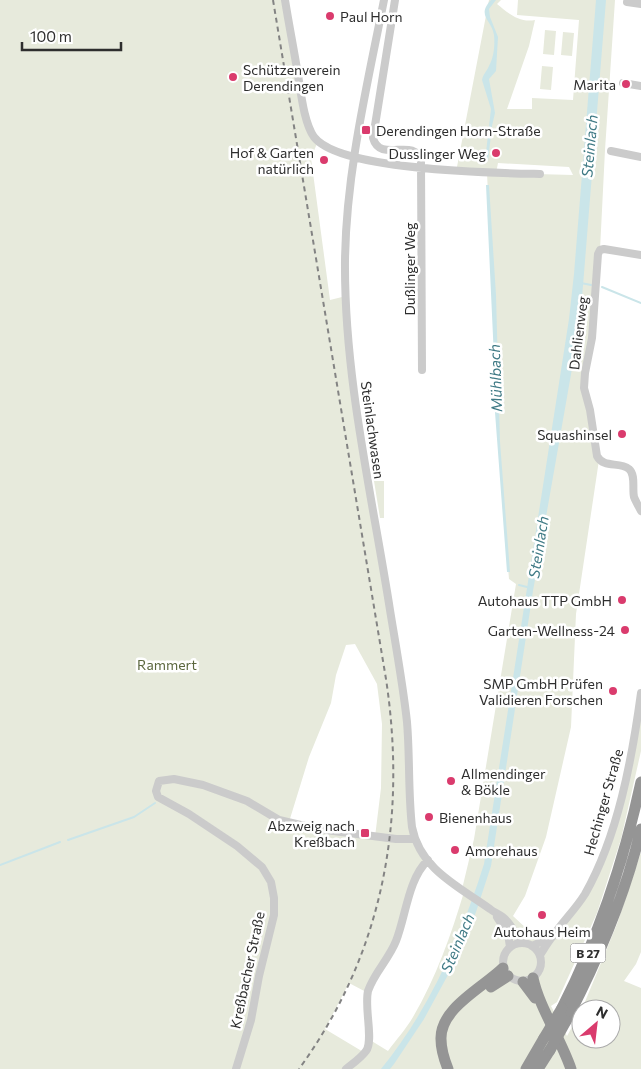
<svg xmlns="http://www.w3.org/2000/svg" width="641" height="1069" font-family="Commissioner,sans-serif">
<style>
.green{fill:#e7eadc;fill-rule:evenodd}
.water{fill:#cae5e9}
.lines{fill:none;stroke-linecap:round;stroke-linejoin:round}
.stream{stroke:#cae5e9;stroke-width:2}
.minor{stroke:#cbcbcb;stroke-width:8}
.highway{stroke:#959595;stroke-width:11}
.rail{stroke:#838383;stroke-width:2;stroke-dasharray:5 4;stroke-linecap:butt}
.highway-bridge{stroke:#959595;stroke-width:11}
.poi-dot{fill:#da3b6d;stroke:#fff;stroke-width:2}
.labels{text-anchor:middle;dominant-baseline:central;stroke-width:5;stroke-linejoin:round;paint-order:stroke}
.shield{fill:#fff;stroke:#6d6d6d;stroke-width:1}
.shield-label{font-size:12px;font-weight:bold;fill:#2e2e2e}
.poi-label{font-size:14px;fill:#2e2e2e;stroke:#fff;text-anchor:end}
.street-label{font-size:14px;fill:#2e2e2e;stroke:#fff}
.park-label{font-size:14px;fill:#5b673e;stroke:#fff}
.water-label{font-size:15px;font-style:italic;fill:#3f7a85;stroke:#fff}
</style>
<rect width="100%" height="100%" fill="#fff"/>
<!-- green -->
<path class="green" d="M0,0H285L304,112L318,141L311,158L330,300L346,296L351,364L407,723L412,827L428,860L423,865L396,943L368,993L349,983L325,1029L365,1053L370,1040L388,1051C396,1040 406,1029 413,1017C436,978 451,935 464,892L463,885L474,839L516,584L509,579L502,498L487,173L456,172L489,0H501L497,4C508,13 519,23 535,20L529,46L507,109H532V98L573,100L579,20L517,15L518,0H615L605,150L600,250L585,373L599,460L576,614L571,727L546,837L525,896L513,916L541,942L553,935L592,880L619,801L641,693V751L621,839L597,913L557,1002L551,1006L567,1036L581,1011V1039H611V1009H582L617,924L641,852V952L636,964L624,981L641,988V1069H0ZM498,163L569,167L573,175L496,173ZM355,644L377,684L382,724L381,788L375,837L289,822L309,757L331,703L336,675L346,645Z
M545,30L556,31L554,55L543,54Z
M563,32L574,33L572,56L561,55Z
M542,66L553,67L551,90L540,89Z
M374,481H384V518H380Z"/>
<!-- water -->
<path class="water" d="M491,0H496L489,9L490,17L498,37L496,71L489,79L495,113L492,126L488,161H485L491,109L482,80C483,74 487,71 489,66C494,57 495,45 494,35C492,20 476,16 491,0Z
M596,0H606L580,323L533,591L491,866L476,912L461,951L424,1019L394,1064L390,1069H381C430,1009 461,937 484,864L569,319L574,274Z
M486,185H489L496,295L500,442L510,572H507L494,399V358Z"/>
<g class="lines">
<!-- stream -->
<path class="stream" d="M581,283L591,285
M602,287L641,303
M519,585L527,587
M68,840L134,817L155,803
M0,865L60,842"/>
<!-- minor -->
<path class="minor" d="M285,0C289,25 294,50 298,75C301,93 304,123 314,137C340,171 497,173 540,174
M384,0C367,86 346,173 345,261C344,378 372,495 390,610C396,647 403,685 407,722C410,757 408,792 412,827C420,869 458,886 490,909C495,913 502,915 506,920C513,927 516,935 521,943
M395,0L373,138C380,164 415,136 421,161L422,370
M627,2L641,4
M623,83L641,86
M611,151L641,157
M641,255L604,249L600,250L598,254L592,338L585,373L584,388L590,410L597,456C604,469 619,461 629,469C636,475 632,489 634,497C636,502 639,507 641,511
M497,917L508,934L510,947
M503 962a19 19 0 1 1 38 0a19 19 0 1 1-38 0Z
M532,946L553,936
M540,955C544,949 548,942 553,936C563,921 575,910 585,894C618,836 632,759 641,693
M236,1069L251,1020L259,976L274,915V898L271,882L262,867L237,846L189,814L158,797L156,791L159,781L174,779L203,785L247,801L279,820L318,829L396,839H414
M346,1069C352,1064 361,1058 366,1051C374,1041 364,1008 368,991C374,973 389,959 396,941C406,916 408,879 428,860"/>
<!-- highway -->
<path class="highway" d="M533,978C539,1007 561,1039 571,1069
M523,982L535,998
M491,987L508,976
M562,1008C599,936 624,861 641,782
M566,1021C598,960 625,896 641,829
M448,1069C444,1059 441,1049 441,1039C440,1008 484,987 503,968
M526,1069L544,1038
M538,1069L550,1050"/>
<!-- rail -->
<path class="rail" d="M273,0L386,679C407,819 384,952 299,1069"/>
<!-- highway-bridge -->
<path class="highway-bridge" d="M544,1038L562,1008
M550,1050L566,1021"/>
</g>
<!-- markers -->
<g class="poi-dot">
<circle cx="330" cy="16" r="5"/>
<circle cx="233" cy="77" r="5"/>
<circle cx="626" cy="84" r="5"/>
<rect x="361" y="125" width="10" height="10" rx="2.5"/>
<circle cx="496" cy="153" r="5"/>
<circle cx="324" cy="160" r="5"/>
<circle cx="622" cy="434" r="5"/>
<circle cx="622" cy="600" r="5"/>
<circle cx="625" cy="630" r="5"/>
<circle cx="613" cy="691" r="5"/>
<circle cx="451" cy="781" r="5"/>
<circle cx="429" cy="817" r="5"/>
<rect x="360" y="828" width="10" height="10" rx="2.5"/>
<circle cx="455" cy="850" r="5"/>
<circle cx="542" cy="915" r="5"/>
</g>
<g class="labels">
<!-- shield labels -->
<rect class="shield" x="570.5" y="943.5" width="35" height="19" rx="4"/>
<g class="shield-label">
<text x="588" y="953">B 27</text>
</g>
<!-- poi labels -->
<g class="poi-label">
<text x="340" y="16" text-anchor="start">Paul Horn</text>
<text x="243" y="69" text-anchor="start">Schützenverein<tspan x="243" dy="16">Derendingen</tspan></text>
<text x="616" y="84">Marita</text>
<text x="376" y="130" text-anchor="start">Derendingen Horn-Straße</text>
<text x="314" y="152">Hof &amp; Garten<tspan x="314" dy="16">natürlich</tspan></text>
<text x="486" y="153">Dusslinger Weg</text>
<text x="612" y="434">Squashinsel</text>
<text x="612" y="600">Autohaus TTP GmbH</text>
<text x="615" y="630">Garten-Wellness-24</text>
<text x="603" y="683">SMP GmbH Prüfen<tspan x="603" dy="16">Validieren Forschen</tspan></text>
<text x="461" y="773" text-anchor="start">Allmendinger<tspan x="461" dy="16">&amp; Bökle</tspan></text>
<text x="439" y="817" text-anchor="start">Bienenhaus</text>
<text x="355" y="825">Abzweig nach<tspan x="355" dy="16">Kreßbach</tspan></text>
<text x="465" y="850" text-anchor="start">Amorehaus</text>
<text x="542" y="931" text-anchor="middle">Autohaus Heim</text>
</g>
<!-- street labels -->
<g class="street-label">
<text transform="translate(409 269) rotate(-90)">Dußlinger Weg</text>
<text transform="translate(578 333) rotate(-83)">Dahlienweg</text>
<text transform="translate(373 430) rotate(82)">Steinlachwasen</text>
<text transform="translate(603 802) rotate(-74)">Hechinger Straße</text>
<text transform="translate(247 970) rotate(-78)">Kreßbacher Straße</text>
</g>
<!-- park labels -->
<g class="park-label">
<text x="167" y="664">Rammert</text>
</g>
<!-- water labels -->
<g class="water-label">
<text transform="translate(589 146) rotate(-85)">Steinlach</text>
<text transform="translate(495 378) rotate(-92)">Mühlbach</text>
<text transform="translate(538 547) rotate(-81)">Steinlach</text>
<text transform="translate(457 943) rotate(-67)">Steinlach</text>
</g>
</g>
<!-- north arrow -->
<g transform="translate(596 1024) rotate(28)"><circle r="24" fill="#ffffff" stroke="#ababab"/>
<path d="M0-4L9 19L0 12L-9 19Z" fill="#da3b6d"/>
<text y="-8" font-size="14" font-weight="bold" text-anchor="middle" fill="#2e2e2e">N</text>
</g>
<!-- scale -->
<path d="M22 42v8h99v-8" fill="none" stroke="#2e2e2e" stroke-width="2.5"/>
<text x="30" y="42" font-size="15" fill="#2e2e2e" stroke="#ffffff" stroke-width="4" paint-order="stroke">100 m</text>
</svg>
